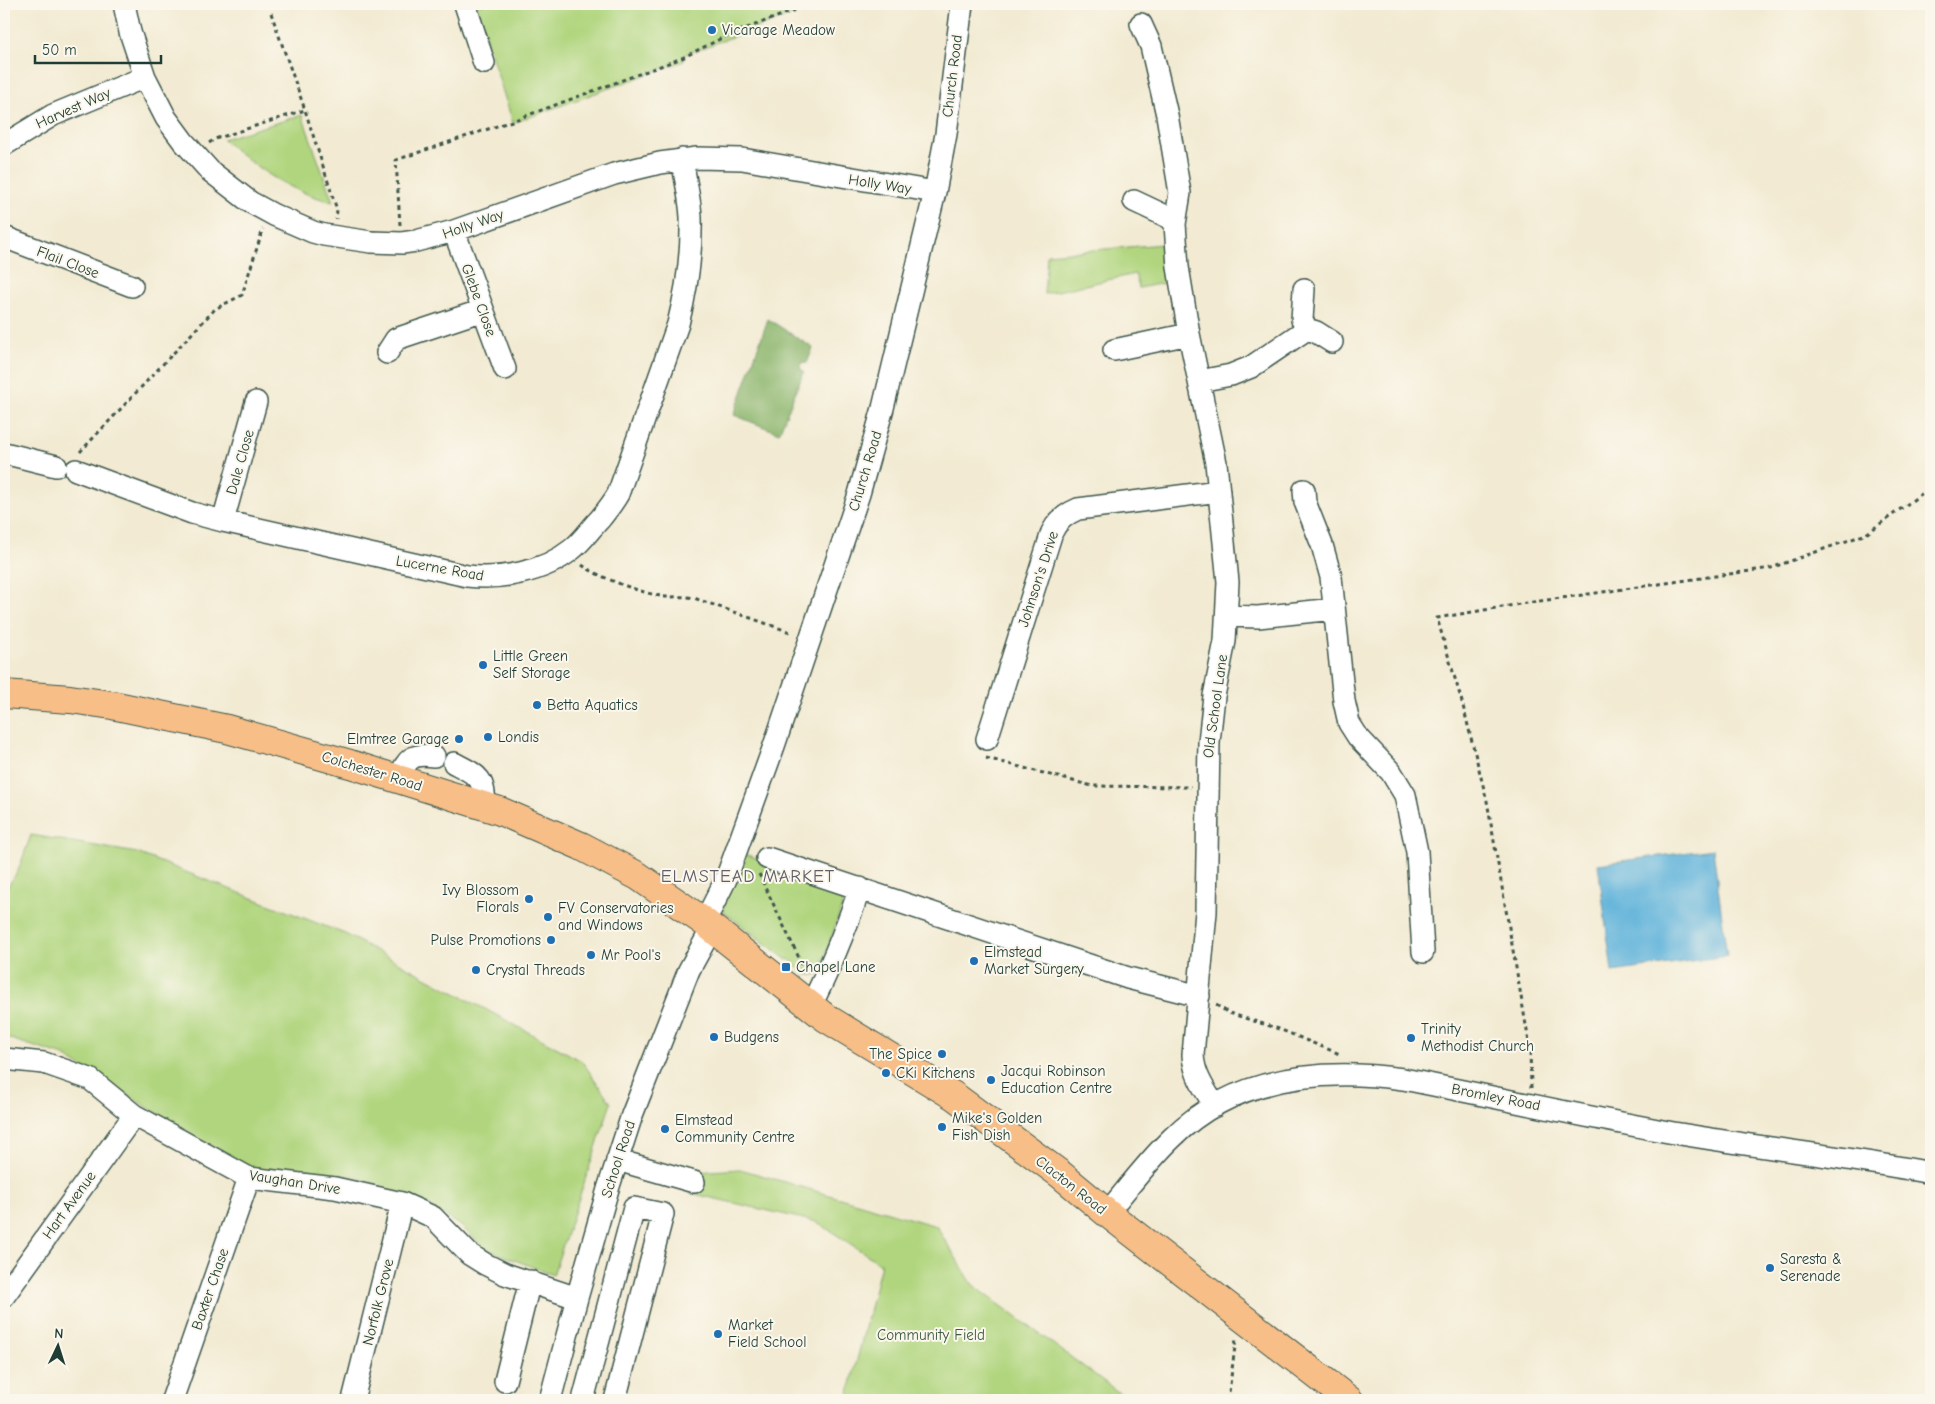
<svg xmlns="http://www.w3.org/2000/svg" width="1935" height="1404" font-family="'Comic Neue',sans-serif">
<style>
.green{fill:#b0d57e;stroke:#688959}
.forest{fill:#8cb66d;stroke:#567a50}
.water{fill:#5eb2da;stroke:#3e7887}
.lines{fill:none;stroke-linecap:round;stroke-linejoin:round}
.minor-casing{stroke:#3f574c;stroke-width:24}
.major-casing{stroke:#3f574c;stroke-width:30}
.path{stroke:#3f574c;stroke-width:3;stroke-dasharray:4 4;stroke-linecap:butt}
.minor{stroke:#fff;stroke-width:21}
.major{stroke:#f7be87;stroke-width:28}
.poi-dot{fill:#1f6fb2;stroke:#fbf7ec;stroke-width:2}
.labels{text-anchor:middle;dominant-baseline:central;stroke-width:4;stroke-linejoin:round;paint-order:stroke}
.poi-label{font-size:15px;fill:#1f3d34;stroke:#fbf7ec;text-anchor:start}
.street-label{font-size:15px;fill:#1f3d34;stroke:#fbf7ec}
.park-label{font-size:15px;fill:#3c5b43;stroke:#fbf7ec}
.quarter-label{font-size:18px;letter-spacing:1px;fill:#615e6a;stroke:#fbf7ec}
</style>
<rect width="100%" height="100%" fill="#fbf7ec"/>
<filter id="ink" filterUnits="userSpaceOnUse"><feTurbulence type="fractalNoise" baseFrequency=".02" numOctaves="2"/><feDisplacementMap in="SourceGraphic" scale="10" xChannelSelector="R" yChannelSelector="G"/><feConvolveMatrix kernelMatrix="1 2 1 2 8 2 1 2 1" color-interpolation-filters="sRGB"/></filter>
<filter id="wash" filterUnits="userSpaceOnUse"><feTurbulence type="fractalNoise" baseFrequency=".0096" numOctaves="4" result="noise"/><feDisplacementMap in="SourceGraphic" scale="20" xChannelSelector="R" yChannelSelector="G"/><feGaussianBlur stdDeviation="1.12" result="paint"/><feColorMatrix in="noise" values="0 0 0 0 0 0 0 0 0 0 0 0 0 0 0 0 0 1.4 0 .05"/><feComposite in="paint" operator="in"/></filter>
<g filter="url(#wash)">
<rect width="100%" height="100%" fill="#f2ead2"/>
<!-- green -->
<path class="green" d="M475,4H820L684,55V61L513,123Z
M302,115L333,202C290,192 255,168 223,139Z
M1163,244L1164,283L1139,288L1135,274L1044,294L1047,254Z
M31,835L137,853L345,934L582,1061L611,1103L553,1275L484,1248L460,1225L424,1203L353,1176L250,1170L64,1056L4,1037V892L18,871Z
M747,855L843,888V903L819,974C802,979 799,967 789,959L787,960L725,913L723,908L743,856Z
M740,1169L936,1226L973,1285L1129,1400H847L881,1264L817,1222L690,1193L696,1172Z"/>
<!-- forest -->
<path class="forest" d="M768,319L813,348L807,363L803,362L800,369L804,371L779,433L734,415Z"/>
<!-- water -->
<path class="water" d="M1713,849L1727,956L1612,972L1598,864Z"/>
</g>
<g filter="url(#ink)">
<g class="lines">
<defs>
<path id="minor" d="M124,4L130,32L145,77L166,118L183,141L210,171L250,202L274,215L313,232L324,235L371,242L402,243L416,241L454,231L614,174L660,163L697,158L742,159L935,192
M465,4L484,63
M1141,24L1151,46L1167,115L1180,193L1175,224
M4,145L53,115L145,77
M1134,201L1170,218L1175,224L1178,267L1189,334L1216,463L1228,582L1225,641L1214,696L1209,742L1206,912L1193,1055C1194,1075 1205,1090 1215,1106
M454,231L505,369
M4,237L132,286
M1304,289L1302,320L1307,329
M1114,350L1189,334
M387,353L396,339L483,310
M1199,381L1231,375L1251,367L1307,329L1316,332L1332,342
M4,453L56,466
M76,470L192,513L223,521L467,576C500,580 544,572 571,550C583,541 590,529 600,519C607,510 613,503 618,494L678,324C687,289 692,253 691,217C690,198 685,178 682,159
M1304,490L1305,502L1322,545L1331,577L1344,701L1349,723L1358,737L1391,772L1405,795L1417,852L1423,952
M223,521L256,402
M1227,616L1258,617L1334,609
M987,739L1052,532C1058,520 1066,514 1078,509L1219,491
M454,763C479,776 484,777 485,806
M398,779C408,759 410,753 434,756
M767,858L1128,978L1199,996
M703,921L711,909L726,879L774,746L859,494L883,408L935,192L946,134L962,4
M811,1005C831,967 846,928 860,888
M4,1059L44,1063L90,1079L134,1115L249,1178L335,1188L402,1203L433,1217L469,1254L485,1264L505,1274L577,1298
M617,1160L694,1182
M1107,1213C1128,1188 1148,1161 1172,1138C1234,1076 1321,1068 1403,1079C1490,1096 1576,1115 1663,1131C1752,1147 1842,1156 1931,1173
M4,1296L134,1115
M505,1381L530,1281
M172,1400L249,1178
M353,1400L402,1203
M550,1400L577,1298L608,1189L632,1115L689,970L712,928
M583,1400L634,1208L663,1214L615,1400"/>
<path id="major" d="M4,694L70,699L112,705L227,729L350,764L500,811L581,846L638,876L703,921L826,1018L954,1096L1060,1174L1107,1213L1349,1400"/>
</defs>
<!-- minor casing -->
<use href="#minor" class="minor-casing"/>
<!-- major casing -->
<use href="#major" class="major-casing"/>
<!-- path -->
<path class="path" d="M271,13L305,110L337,210L336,219
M209,143L215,139L305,110
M400,225L396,160L512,121L682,58L726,36L811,4
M80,452L215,309L242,295L263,229
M582,565C600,578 644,594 666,597C676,597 684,596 694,598L793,633
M986,758L1092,786L1191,787
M759,874L800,960L802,971
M1216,1005L1229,1013L1279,1029L1342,1055
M1531,1088L1530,1048L1487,801L1462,702L1437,618L1526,603L1771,568L1866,534L1931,487
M1228,1400L1236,1339"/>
<!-- minor -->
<use href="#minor" class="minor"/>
<!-- major -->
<use href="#major" class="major"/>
</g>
</g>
<!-- markers -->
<g class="poi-dot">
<circle cx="712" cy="30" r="5"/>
<circle cx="483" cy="665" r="5"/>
<circle cx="537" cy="705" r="5"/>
<circle cx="488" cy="737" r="5"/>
<circle cx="459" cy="739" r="5"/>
<circle cx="529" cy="899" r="5"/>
<circle cx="548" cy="917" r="5"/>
<circle cx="551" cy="940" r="5"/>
<circle cx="591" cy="955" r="5"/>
<circle cx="974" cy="961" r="5"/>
<rect x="781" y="962" width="10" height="10" rx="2.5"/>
<circle cx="476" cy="970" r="5"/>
<circle cx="714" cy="1037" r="5"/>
<circle cx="1411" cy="1038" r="5"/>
<circle cx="942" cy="1054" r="5"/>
<circle cx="886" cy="1073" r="5"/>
<circle cx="991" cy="1080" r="5"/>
<circle cx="942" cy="1127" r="5"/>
<circle cx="665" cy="1129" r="5"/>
<circle cx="1770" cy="1268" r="5"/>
<circle cx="718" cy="1334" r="5"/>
</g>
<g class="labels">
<!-- poi labels -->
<g class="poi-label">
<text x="722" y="30">Vicarage Meadow</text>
<text x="493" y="656">Little Green<tspan x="493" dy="17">Self Storage</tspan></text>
<text x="547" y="705">Betta Aquatics</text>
<text x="498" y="737">Londis</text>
<text x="449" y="739" text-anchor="end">Elmtree Garage</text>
<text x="519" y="890" text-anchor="end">Ivy Blossom<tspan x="519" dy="17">Florals</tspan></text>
<text x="558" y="908">FV Conservatories<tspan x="558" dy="17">and Windows</tspan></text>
<text x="541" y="940" text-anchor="end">Pulse Promotions</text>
<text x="984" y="952">Elmstead<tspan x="984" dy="17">Market Surgery</tspan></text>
<text x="601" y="955">Mr Pool's</text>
<text x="796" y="967">Chapel Lane</text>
<text x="486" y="970">Crystal Threads</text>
<text x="1421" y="1029">Trinity<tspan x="1421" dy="17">Methodist Church</tspan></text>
<text x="724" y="1037">Budgens</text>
<text x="932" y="1054" text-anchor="end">The Spice</text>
<text x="1001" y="1071">Jacqui Robinson<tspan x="1001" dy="17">Education Centre</tspan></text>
<text x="896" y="1073">CKi Kitchens</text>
<text x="952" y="1118">Mike's Golden<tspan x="952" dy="17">Fish Dish</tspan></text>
<text x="675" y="1120">Elmstead<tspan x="675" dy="17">Community Centre</tspan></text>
<text x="1780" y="1259">Saresta &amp;<tspan x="1780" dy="17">Serenade</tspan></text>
<text x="728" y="1325">Market<tspan x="728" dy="17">Field School</tspan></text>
</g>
<!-- street labels -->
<g class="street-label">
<text transform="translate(952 76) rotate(-83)">Church Road</text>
<text transform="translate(73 108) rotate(-24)">Harvest Way</text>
<text transform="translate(880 184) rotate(9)">Holly Way</text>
<text transform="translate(473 224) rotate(-19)">Holly Way</text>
<text transform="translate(68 262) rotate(21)">Flail Close</text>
<text transform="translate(479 300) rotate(70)">Glebe Close</text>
<text transform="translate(240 462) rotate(-74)">Dale Close</text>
<text transform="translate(865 471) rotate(-73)">Church Road</text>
<text transform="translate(440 568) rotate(10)">Lucerne Road</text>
<text transform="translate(1038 579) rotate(-72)">Johnson's Drive</text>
<text transform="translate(1215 706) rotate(-82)">Old School Lane</text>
<text transform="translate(372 771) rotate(17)">Colchester Road</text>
<text transform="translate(1496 1097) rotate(11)">Bromley Road</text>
<text transform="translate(618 1159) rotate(-72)">School Road</text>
<text transform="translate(295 1182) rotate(9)">Vaughan Drive</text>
<text transform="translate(1071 1185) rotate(38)">Clacton Road</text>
<text transform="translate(69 1205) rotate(-54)">Hart Avenue</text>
<text transform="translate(210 1289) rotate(-71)">Baxter Chase</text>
<text transform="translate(378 1302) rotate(-76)">Norfolk Grove</text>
</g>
<!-- park labels -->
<g class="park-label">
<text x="931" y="1335">Community Field</text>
</g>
<!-- quarter labels -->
<g class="quarter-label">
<text x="748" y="876">ELMSTEAD MARKET</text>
</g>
</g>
<!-- margin -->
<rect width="1935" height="1404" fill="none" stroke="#fbf7ec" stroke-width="20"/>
<!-- north arrow -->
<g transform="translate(58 1346) rotate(4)" stroke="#fbf7ec" stroke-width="4" paint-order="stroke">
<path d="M0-4L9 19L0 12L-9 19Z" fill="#1f3d34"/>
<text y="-8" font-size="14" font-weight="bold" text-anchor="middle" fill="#1f3d34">N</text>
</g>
<!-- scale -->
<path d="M35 55v8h126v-8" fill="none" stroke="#1f3d34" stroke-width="2.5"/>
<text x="42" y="55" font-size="15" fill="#1f3d34" stroke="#fbf7ec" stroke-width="4" paint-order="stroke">50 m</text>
</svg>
